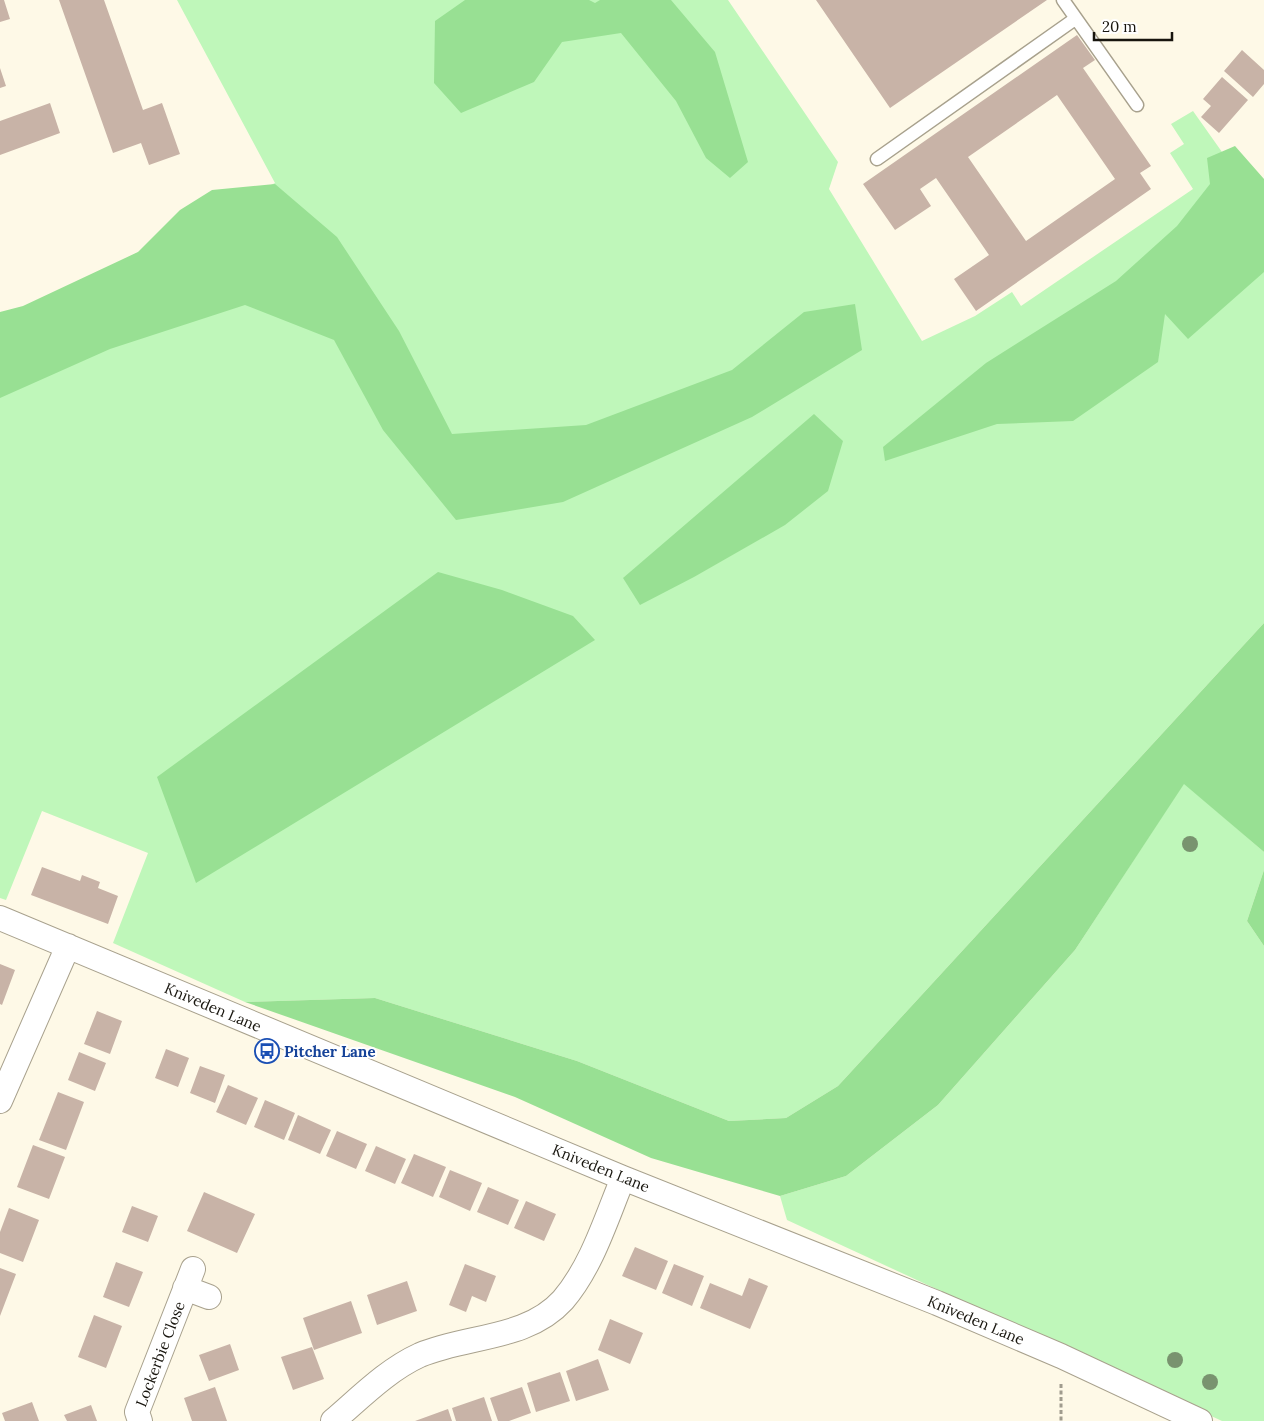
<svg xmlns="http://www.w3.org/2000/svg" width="1264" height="1421" font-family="Lora,serif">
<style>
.green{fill:#bff7ba}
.forest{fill:#98e093}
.building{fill:#c8b3a7;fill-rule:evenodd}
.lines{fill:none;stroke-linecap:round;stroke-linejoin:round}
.service-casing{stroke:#a8a18d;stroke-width:15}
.minor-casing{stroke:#a8a18d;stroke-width:26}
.path{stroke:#a09c8e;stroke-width:3;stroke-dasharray:4 2.5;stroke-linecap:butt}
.service{stroke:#fff;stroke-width:12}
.minor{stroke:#fff;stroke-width:24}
.tree{fill:#79936f}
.labels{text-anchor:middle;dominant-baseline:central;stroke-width:4;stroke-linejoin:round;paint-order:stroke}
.street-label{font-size:15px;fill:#18150e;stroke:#fff}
.transit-label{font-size:15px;font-weight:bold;fill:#164399;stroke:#fff;text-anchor:start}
</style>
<rect width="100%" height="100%" fill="#fef9e7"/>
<!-- green -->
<path class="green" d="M177,0H728L838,162L829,189L922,341L975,316L1012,292L1021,306L1193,189L1170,153L1184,144L1171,124L1193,111L1251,193L1264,203V623L838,1086L786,1118L729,1121L577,1061L375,998L245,1002L113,943L148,853L42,811L6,900L0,898V322L275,183Z
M1184,783L1264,852V870L1247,921L1264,946V1421H1222L787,1220L780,1196L846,1176L938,1105L1075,950Z"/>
<!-- forest -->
<path class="forest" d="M465,0H589L595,3L600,0H671L715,52L748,162L730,178L706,158L676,101L621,33L562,42L534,82L461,113L434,83L435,21Z
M1235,146L1264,179V272L1188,339L1165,314L1158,362L1073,421L997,424L885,461L883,447L986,363L1116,281L1177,226L1210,184L1207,158Z
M275,184L337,237L399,331L452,434L586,425L732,370L804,312L855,304L862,350L752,417L563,502L456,520L383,430L334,340L245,305L110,349L0,398V312L23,306L138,252L180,210L212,190Z
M814,414L843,441L828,491L785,525L694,577L640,605L623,578Z
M438,572L502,590L573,616L595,640L196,883L157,777Z
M1264,623V852L1184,784L1075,950L938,1105L846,1176L780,1196L651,1158L515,1097L245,1002L375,998L577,1061L729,1121L786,1118L838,1086Z
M1264,870V946L1247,921Z"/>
<!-- building -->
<path class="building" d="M0,0H4L10,19L0,22Z
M59,0H104L143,110L162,103L180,154L149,165L141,143L113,153Z
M816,0H1047L890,108Z
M1077,35L1095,60L1083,68L1151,166L1140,173L1151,189L976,311L954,279L989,255L936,178L920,189L931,206L895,230L863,184ZM1057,95L1115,179L1026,241L968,157Z
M1242,50L1264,70V84L1253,97L1224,71Z
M0,68L6,86L0,88Z
M1222,77L1248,100L1219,133L1201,117L1211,106L1203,99Z
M50,103L60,133L0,155V121Z
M42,867L80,881L82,875L100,882L98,888L118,896L108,924L31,895Z
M0,964L15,970L2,1005L0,1004Z
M97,1011L122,1021L110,1054L84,1044Z
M166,1049L189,1058L178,1087L155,1078Z
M79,1052L106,1063L95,1091L68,1080Z
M200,1066L225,1075L215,1103L190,1093Z
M228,1085L258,1098L246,1125L216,1112Z
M58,1092L84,1102L66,1150L39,1140Z
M265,1100L295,1113L284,1140L254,1127Z
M298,1115L331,1130L320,1154L288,1140Z
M337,1131L367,1144L356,1169L326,1156Z
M33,1145L65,1157L49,1199L17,1187Z
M376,1146L406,1159L395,1184L365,1171Z
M414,1154L446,1167L433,1197L401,1183Z
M450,1170L482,1183L470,1211L439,1197Z
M488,1187L519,1200L508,1225L477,1212Z
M204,1192L255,1214L237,1253L187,1231Z
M526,1201L556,1214L544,1241L514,1228Z
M132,1206L158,1216L148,1242L122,1232Z
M9,1208L39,1220L23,1262L0,1253V1232Z
M635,1247L668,1261L656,1290L622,1276Z
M116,1262L143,1272L129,1307L103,1297Z
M465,1264L496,1276L486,1302L472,1296L466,1312L449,1305Z
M674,1264L704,1276L692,1306L662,1293Z
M0,1268L16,1274L0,1316Z
M749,1278L768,1286L750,1329L700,1308L710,1283L742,1296Z
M407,1281L417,1311L377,1325L367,1295Z
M351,1301L362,1333L314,1350L303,1318Z
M94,1315L122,1326L106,1368L78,1357Z
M610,1319L643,1333L630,1364L598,1350Z
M230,1344L239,1370L209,1381L199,1355Z
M312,1347L324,1379L293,1390L281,1357Z
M598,1359L609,1390L576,1401L566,1371Z
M560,1372L570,1401L536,1412L527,1383Z
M215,1387L227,1421H192L184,1398Z
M522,1387L531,1413L509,1421H498L490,1398Z
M484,1397L492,1421H456L452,1408Z
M32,1402L39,1421H5L2,1413Z
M91,1405L97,1421H67L64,1415Z
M448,1409L452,1421H415Z"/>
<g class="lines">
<defs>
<path id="service" d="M1063,0L1137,105
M877,159L1075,19"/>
<path id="minor" d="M0,918L623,1178L937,1303L1061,1356L1200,1421
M0,1101L68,946
M185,1288L209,1297
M140,1421L137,1412L193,1269
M333,1421C360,1398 387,1370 420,1355C467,1335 527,1340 563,1300C592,1266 606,1219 623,1178"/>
</defs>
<!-- service casing -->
<use href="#service" class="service-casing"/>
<!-- minor casing -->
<use href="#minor" class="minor-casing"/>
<!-- path -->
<path class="path" d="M1061,1384V1421"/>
<!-- service -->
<use href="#service" class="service"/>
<!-- minor -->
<use href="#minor" class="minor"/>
</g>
<!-- trees -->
<g class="tree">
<circle cx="1190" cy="844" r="8"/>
<circle cx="1175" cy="1360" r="8"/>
<circle cx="1210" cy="1382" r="8"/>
</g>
<!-- icons -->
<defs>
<symbol id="bus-ring" viewBox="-11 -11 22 22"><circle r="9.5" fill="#fff" stroke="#1a4fb4" stroke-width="1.5"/><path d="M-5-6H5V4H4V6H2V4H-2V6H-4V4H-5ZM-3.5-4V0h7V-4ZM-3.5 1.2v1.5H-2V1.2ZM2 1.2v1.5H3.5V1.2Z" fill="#1a4fb4"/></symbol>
</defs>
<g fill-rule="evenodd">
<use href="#bus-ring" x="253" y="1037" width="28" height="28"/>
</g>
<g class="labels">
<!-- street labels -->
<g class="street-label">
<text transform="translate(213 1007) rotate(23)">Kniveden Lane</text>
<text transform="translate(601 1168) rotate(22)">Kniveden Lane</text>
<text transform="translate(976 1320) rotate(23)">Kniveden Lane</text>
<text transform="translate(160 1354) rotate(-69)">Lockerbie Close</text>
</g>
<!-- transit labels -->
<g class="transit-label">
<text x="284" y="1051">Pitcher Lane</text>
</g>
</g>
<!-- scale -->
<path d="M1094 32v8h78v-8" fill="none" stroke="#18150e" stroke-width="2.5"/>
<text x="1102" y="32" font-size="15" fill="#18150e" stroke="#ffffff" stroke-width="4" paint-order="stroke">20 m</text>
</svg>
